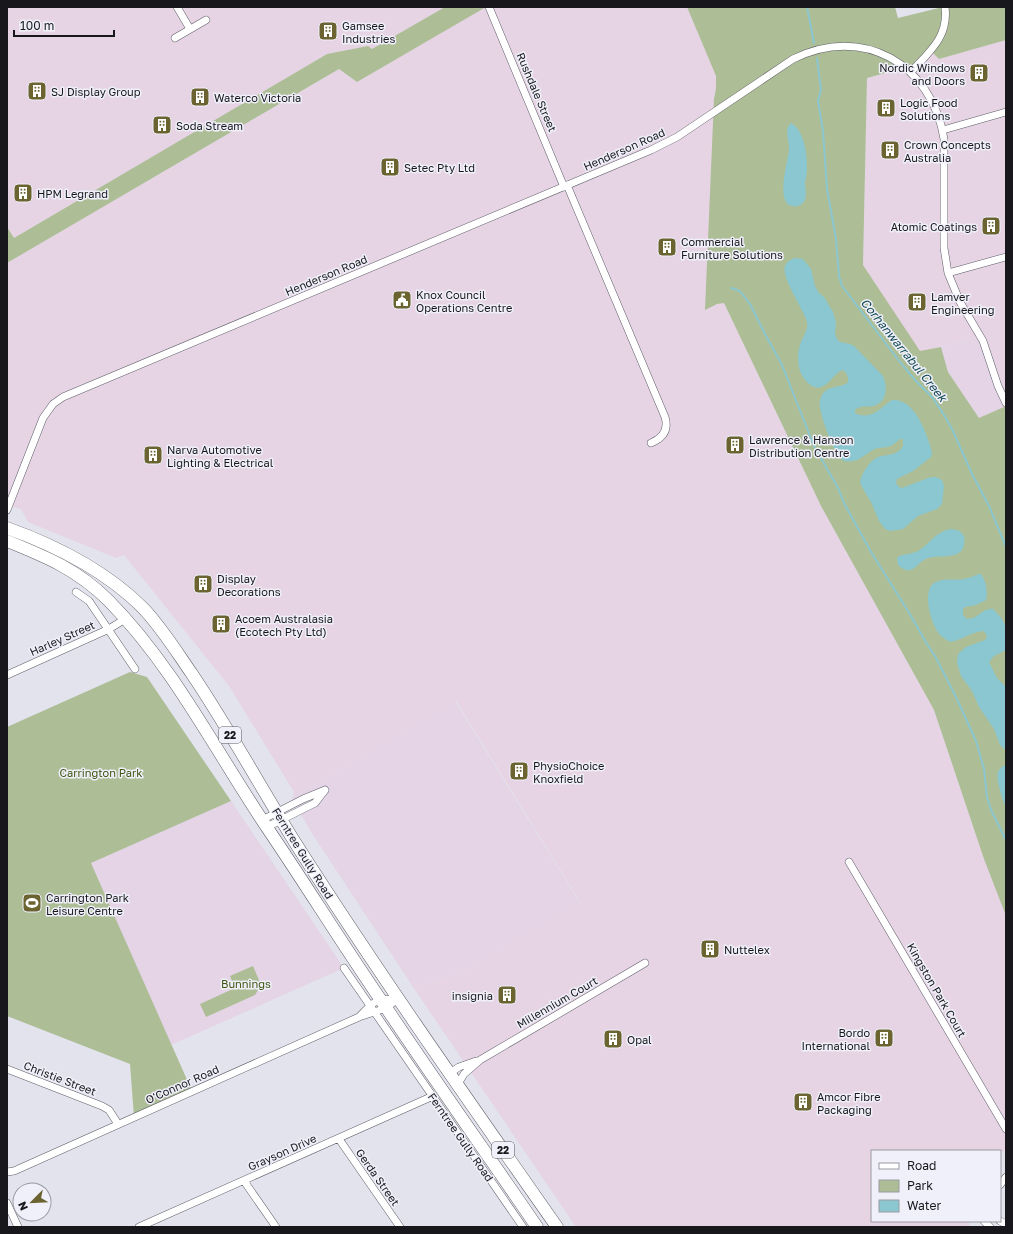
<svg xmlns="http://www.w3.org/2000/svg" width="1013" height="1234" font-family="'Golos Text',sans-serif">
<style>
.commercial{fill:#e4d4e6}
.industrial{fill:#e6d4e4}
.green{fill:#adbd96}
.water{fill:#8ac7d0}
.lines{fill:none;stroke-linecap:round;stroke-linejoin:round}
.stream{stroke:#8ac7d0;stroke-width:2}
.street-casing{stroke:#5e5f67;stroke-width:8}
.primary-casing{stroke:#5e5f67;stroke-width:13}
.street{stroke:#fff;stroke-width:7}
.primary{stroke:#fff;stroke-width:12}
.labels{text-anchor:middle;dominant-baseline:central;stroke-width:3;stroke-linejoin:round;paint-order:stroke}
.shield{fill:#f0f0fb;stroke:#59595f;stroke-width:1}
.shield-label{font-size:10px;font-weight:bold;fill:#18181c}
.poi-label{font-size:11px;fill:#18181c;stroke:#f0f0fb;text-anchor:start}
.street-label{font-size:11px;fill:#18181c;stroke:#f0f0fb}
.park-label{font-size:11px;fill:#415612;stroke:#f0f0fb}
.water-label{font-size:12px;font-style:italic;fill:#134a51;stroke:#f0f0fb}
</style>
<rect width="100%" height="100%" fill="#e3e3ed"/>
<!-- commercial -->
<path class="commercial" d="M981,337L1006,406L979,418L948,372L941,347Z
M455,701L580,903L463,972L413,987L311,832L292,798Z
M231,801L344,968L171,1045L91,863Z"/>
<!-- industrial -->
<path class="industrial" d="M7,7H445L372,49L368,46L327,54L14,238L7,227Z
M485,7H687L716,75V87L714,99V125L706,309L717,304L724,303L821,506L934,710L984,859L1006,916V1148L1000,1155V1151H872V1221H968L971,1227H576L413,987L463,972L580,902L456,701L292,798L294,792L229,686L124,555L116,558L28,522L21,509L7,505V263L339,69L357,82Z
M1006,40V403L981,337L920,352L863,265L867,78L893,71L897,62L930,50L939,59Z"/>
<!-- green -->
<path class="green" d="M445,7H486L357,82L339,69L7,263V227L14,238L327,54L368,46L372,49Z
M687,7H895L898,18L943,7H1006V40L939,59L930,50L911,72L897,62L893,71L867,78L863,265L920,351L941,347L948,372L979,418L1006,406V916L984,859L934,710L821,506L724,303L717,304L705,310L714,99L716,88V76Z
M130,672L147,677L231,801L91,863L192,1091L134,1117L130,1064L7,1016V727Z
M253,966L261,985L255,995L206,1017L200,1004L235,988L230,976Z"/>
<!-- water -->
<path class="water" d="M791,123C805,131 807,155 807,169C807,173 806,178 805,182C805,189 808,197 803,203C800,206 796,207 792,206C775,202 788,161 789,150C790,141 783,130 791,123Z
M794,258L803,259L811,269L815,286L819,293L824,297L833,312L836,322L835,333L837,339L840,342L850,344L854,346L883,376C888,387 887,403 873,406C866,408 861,404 855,410V413C871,421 880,408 892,400C913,398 925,429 930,445C931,450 933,452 931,457L913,471L897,479L896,483L899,487L902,488L928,478L933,477H936L942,480L944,486L942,504L937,509L918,516L903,529L890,531L885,529L879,521L871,502L862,487L860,482C862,473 869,461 878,457C888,454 897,456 903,446V439H900C896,442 893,446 887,447C883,448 879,447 875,449C865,453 859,464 845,461C835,459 821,417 820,407C819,403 820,399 822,395C829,384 841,389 848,382C849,377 846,371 842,370C834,374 830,384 821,387C816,389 811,386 807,382C797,373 796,354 801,342C804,334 810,328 806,319C802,307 781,277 785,266C787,261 791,260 794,258Z
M952,529L960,531L964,536C968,562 942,554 928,558C917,561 913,579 898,565L897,558C902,553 911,555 918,551C930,544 937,530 952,529Z
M979,574H981C986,581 988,591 986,600L976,605L965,607L963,609V615L967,619C978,619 984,607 993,609C1009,624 1006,630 1006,650L994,656L989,662L997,678L1006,687V750L1000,745L994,729L979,707L972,691L961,676L957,663L958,654L966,647L985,640L987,637L986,634L984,631C973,631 962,640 950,642C947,640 943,638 940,635C932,626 921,592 934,583C943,577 954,581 964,579C969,578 974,576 979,574Z
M1006,764V808C1003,800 994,777 999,770C1000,768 1004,766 1006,764Z"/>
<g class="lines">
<!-- stream -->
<path class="stream" d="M807,7L814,43
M817,58L821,90L818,101L823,131L827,189L836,239L839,276L842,286L900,362L916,381L933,398L944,415L953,431L972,474L989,506L1006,547
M731,288L740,291L750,304L765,334L782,365L814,446L838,488L844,503L871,552L908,611L927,644L935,656L956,697L976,741L984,769L987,797L991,810L1006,840"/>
<defs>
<path id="street" d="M177,7L190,29
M489,7L564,187
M175,38L206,20
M911,72C929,52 949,37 945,7
M943,130L1006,112
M567,185L665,417C669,430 663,438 651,443
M948,273L1006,257
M7,510L43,418L53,404L63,397L651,150L677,137L793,59C863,24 932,64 944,139V248L948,273L960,302L983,341L998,386L1006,403
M76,592L89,601L135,669
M7,675L109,629L125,619
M262,820L303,799L325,790
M267,827L315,803L325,790
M849,862L1006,1129
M344,968L523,1227
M359,1017C375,1000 375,999 398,999
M7,1069L102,1106L109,1110L118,1124
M450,1073L459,1067L476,1061
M458,1084L464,1074L480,1060L645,963
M339,1139L400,1227
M7,1172L14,1171L359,1017L386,1008L398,999
M244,1181L276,1227
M1000,1185L1006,1177
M7,1203L18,1227
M984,1221L990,1227
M1000,1221L1006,1224
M139,1227L433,1096"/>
<path id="primary" d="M7,528C57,546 105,570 143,608C162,628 176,651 192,674C229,729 261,788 296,844C379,974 468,1100 557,1227
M7,541C47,557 78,570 109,601C174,667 216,752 268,829C308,888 346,950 387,1009C436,1082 487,1154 537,1227"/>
</defs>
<!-- street casing -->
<use href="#street" class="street-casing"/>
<!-- primary casing -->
<use href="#primary" class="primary-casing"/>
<!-- street -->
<use href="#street" class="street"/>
<!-- primary -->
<use href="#primary" class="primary"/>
</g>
<!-- icons -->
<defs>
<symbol id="building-square" viewBox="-11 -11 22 22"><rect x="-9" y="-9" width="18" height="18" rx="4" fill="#6b6330" stroke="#f0f0fb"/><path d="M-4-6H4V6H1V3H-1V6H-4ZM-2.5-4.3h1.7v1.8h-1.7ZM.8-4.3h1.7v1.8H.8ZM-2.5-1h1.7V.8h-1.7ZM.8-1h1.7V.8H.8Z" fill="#fff"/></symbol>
<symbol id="civic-square" viewBox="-11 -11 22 22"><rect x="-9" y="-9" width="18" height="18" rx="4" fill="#6b6330" stroke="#f0f0fb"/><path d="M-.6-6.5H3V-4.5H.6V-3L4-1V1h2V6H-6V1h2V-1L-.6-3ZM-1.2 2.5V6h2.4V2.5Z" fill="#fff"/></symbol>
<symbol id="stadium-square" viewBox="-11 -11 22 22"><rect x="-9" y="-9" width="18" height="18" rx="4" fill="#6b6330" stroke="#f0f0fb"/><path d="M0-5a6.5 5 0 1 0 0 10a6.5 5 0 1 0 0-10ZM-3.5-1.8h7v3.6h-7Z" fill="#fff"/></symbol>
</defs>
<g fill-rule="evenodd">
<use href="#building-square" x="317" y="20" width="22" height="22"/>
<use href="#building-square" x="968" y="62" width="22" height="22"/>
<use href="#building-square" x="26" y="80" width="22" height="22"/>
<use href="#building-square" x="189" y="86" width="22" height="22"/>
<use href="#building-square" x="875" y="97" width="22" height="22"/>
<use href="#building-square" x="151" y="114" width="22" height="22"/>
<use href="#building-square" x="879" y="139" width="22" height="22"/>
<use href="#building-square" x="379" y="156" width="22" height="22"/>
<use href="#building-square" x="12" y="182" width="22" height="22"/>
<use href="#building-square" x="980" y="215" width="22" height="22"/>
<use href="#building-square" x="656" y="236" width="22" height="22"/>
<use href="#civic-square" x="391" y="289" width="22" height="22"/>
<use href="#building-square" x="906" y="291" width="22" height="22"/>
<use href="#building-square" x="724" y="434" width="22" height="22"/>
<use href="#building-square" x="142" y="444" width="22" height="22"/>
<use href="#building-square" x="192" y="573" width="22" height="22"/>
<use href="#building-square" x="210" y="613" width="22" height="22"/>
<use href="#building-square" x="508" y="760" width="22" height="22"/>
<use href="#stadium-square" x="21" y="892" width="22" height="22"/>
<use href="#building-square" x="699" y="938" width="22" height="22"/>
<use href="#building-square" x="496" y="984" width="22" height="22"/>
<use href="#building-square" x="873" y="1027" width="22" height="22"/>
<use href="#building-square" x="602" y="1028" width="22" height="22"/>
<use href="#building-square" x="792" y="1091" width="22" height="22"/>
</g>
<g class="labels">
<!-- shield labels -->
<g class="shield">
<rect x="219" y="727" width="22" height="16" rx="3"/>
<rect x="492" y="1142" width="22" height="16" rx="3"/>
</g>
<g class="shield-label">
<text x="230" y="735">22</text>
<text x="503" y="1150">22</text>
</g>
<!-- poi labels -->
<g class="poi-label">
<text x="342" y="25">Gamsee<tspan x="342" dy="13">Industries</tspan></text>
<text x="965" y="67" text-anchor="end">Nordic Windows<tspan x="965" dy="13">and Doors</tspan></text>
<text x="51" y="91">SJ Display Group</text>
<text x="214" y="97">Waterco Victoria</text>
<text x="900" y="102">Logic Food<tspan x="900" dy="13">Solutions</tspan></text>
<text x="176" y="125">Soda Stream</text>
<text x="904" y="144">Crown Concepts<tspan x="904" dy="13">Australia</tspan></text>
<text x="404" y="167">Setec Pty Ltd</text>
<text x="37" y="193">HPM Legrand</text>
<text x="977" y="226" text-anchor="end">Atomic Coatings</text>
<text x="681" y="241">Commercial<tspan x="681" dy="13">Furniture Solutions</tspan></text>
<text x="416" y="294">Knox Council<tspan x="416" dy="13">Operations Centre</tspan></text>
<text x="931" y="296">Lamver<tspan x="931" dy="13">Engineering</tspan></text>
<text x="749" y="439">Lawrence &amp; Hanson<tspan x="749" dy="13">Distribution Centre</tspan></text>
<text x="167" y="449">Narva Automotive<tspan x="167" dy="13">Lighting &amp; Electrical</tspan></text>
<text x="217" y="578">Display<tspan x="217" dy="13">Decorations</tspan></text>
<text x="235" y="618">Acoem Australasia<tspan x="235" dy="13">(Ecotech Pty Ltd)</tspan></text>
<text x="533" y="765">PhysioChoice<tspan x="533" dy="13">Knoxfield</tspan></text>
<text x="46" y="897">Carrington Park<tspan x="46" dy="13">Leisure Centre</tspan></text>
<text x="724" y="949">Nuttelex</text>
<text x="493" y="995" text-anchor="end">insignia</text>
<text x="870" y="1032" text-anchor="end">Bordo<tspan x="870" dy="13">International</tspan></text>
<text x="627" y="1039">Opal</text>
<text x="817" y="1096">Amcor Fibre<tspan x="817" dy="13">Packaging</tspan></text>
</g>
<!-- street labels -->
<g class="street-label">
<text transform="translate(537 92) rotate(67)">Rushdale Street</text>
<text transform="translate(624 149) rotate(-24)">Henderson Road</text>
<text transform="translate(326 275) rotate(-23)">Henderson Road</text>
<text transform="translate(62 638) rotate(-24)">Harley Street</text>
<text transform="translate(303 853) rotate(58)">Ferntree Gully Road</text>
<text transform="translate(937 990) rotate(60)">Kingston Park Court</text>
<text transform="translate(557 1002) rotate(-30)">Millennium Court</text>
<text transform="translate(60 1078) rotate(21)">Christie Street</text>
<text transform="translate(182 1084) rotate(-24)">O'Connor Road</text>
<text transform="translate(461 1137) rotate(55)">Ferntree Gully Road</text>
<text transform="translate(282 1152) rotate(-24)">Grayson Drive</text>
<text transform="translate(378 1177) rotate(55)">Gerda Street</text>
</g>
<!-- park labels -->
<g class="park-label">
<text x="101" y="772">Carrington Park</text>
<text x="246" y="983">Bunnings</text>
</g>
<!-- water labels -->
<g class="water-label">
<text transform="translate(904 350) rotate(51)">Corhanwarrabul Creek</text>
</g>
</g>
<!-- border -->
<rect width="1013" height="1234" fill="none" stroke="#18181c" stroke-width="16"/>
<!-- legend -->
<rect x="871" y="1150" width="130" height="72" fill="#f0f0fb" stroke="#9a9aa2"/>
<rect x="879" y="1163" width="20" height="6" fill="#ffffff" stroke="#9a9aa2"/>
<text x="907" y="1170" font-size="12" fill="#18181c">Road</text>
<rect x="879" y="1180" width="20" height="12" fill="#adbd96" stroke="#9a9aa2"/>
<text x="907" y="1190" font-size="12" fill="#18181c">Park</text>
<rect x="879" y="1200" width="20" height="12" fill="#8ac7d0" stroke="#9a9aa2"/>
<text x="907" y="1210" font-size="12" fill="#18181c">Water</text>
<!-- north arrow -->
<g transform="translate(32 1202) rotate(246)"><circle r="19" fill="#f0f0fb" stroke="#9a9aa2"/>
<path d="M0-3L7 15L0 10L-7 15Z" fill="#6b6330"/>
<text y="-6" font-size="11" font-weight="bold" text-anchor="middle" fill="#18181c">N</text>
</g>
<!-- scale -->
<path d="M14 30v6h100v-6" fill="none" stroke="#18181c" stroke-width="2"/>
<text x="20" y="30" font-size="12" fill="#18181c" stroke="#f0f0fb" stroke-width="3" paint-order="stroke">100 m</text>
</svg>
